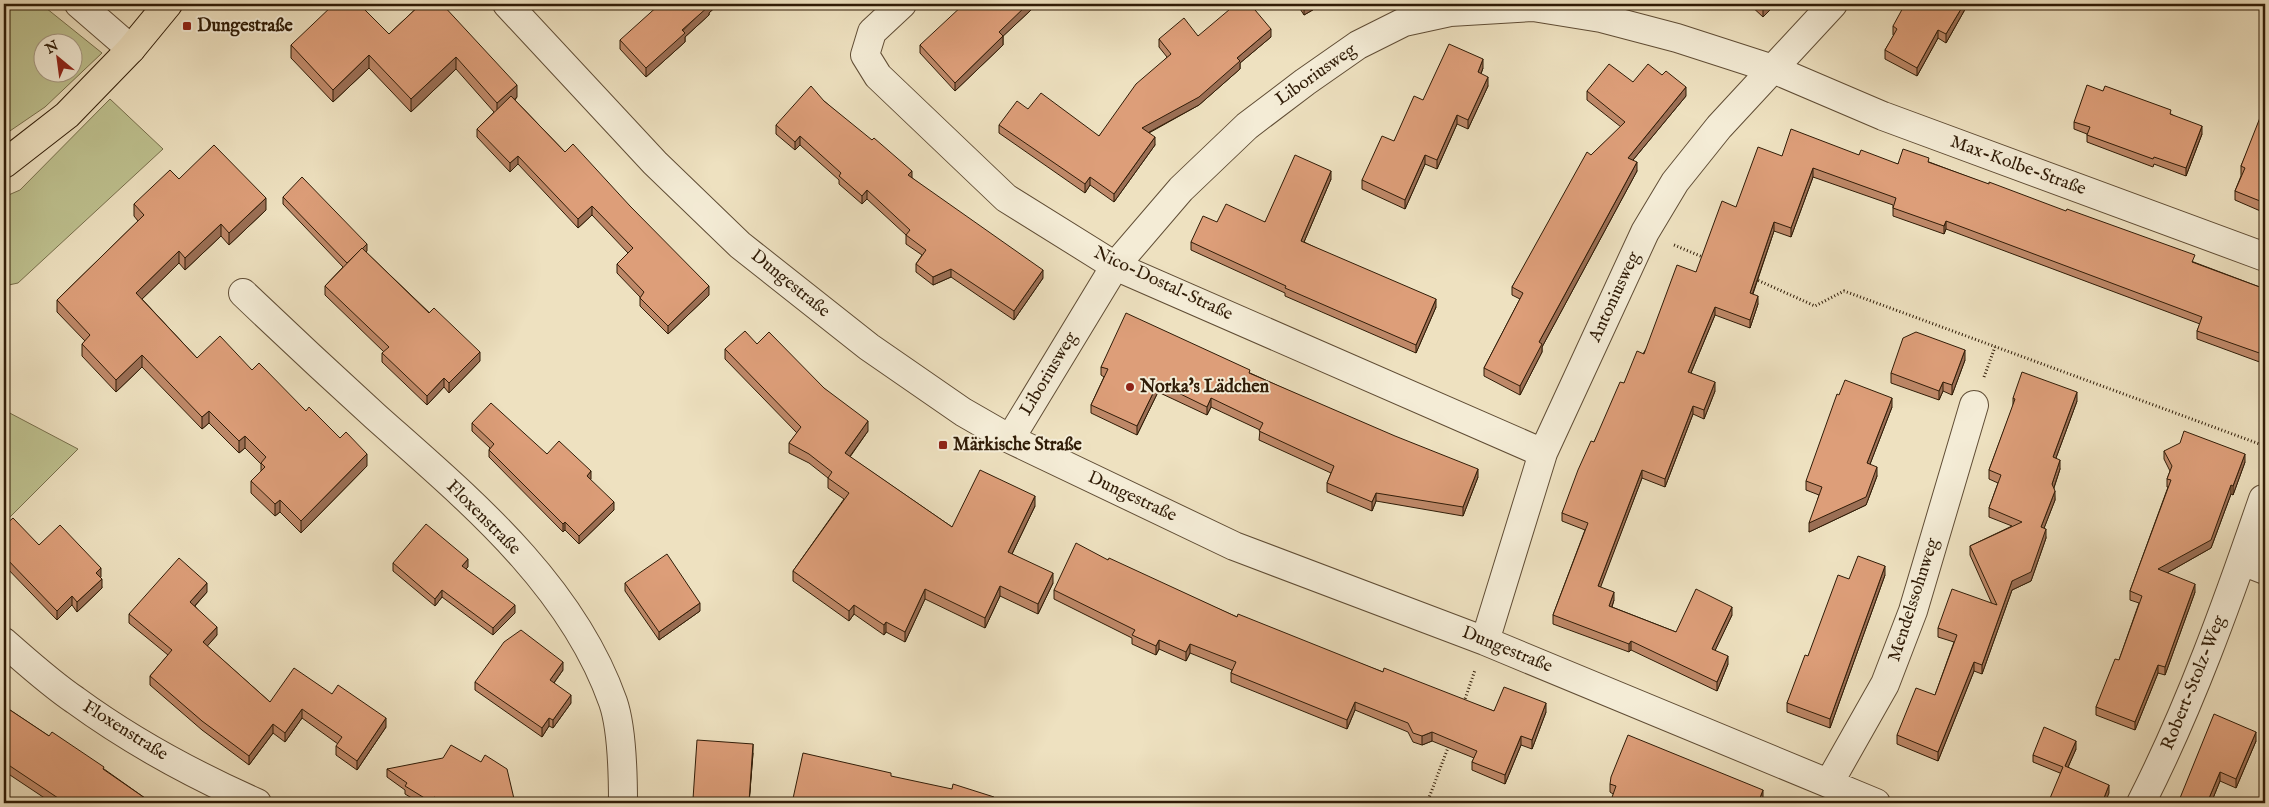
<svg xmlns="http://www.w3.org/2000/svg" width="2269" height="807" font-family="'IM FELL English',serif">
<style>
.green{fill:#bec18f;stroke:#776e4b;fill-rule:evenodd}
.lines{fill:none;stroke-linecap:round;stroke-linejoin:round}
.minor-casing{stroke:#604d35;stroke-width:30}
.major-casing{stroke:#301c07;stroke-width:30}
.path{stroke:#301c07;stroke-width:3;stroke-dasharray:1 2.5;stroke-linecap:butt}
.minor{stroke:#f4ecd6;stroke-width:28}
.major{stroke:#eee1c0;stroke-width:28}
.wall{fill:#be8868;stroke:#301c07}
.shaded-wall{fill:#9b6f55;stroke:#301c07}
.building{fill:#dd9e79;stroke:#301c07}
.poi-dot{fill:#8f2418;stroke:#f4ecd6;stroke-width:2}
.labels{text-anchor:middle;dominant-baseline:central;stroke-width:4;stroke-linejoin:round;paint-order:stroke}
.poi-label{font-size:18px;font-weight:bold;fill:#301c07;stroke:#f4ecd6;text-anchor:start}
.street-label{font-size:18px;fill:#301c07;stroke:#f4ecd6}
</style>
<rect width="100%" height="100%" fill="#eee1c0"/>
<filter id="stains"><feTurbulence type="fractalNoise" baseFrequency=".004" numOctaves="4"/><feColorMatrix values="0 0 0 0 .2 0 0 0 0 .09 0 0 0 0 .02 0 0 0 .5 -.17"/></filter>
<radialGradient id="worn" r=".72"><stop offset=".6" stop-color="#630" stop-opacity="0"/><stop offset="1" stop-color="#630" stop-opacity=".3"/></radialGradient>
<!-- green -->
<path class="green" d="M4,4H41L102,53L45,107L4,135ZM42,42H72V72H42Z
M110,99L163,149L18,283L4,286V197L20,190Z
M4,410L78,449L4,523Z"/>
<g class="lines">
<defs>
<path id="minor" d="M79,4L131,49
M507,4L655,163L740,245L869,347L963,412L1010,439L1234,546L1485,641L1876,803
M902,4L872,32L865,55L878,76L1006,198L1115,266L1543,453
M243,293C287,335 331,376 376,417C467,498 571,583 613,702C622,728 623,775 623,803
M1010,439L1115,266L1181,189L1247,126L1305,82L1358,45L1404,22L1450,12L1533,7L1601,18L1677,38L1773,69L1883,116L2265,257
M2242,561L2265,570
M1485,641L1543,453L1645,232L1675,182L1719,127L1833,4
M4,642C27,662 50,683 75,700C131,741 194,775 257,803
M1829,783L1885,684L1913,611L1974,405
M2141,803C2190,707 2228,601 2263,499"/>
<path id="major" d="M4,164L67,115L131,49L168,4"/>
</defs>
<!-- minor casing -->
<use href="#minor" class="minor-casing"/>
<!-- major casing -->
<use href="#major" class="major-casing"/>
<!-- path -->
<path class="path" d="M1674,245L1705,258
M1755,279L1815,306L1844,291L2265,446
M1984,377L1995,347
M1464,702L1475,670
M1427,803L1449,745"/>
<!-- minor -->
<use href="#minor" class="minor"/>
<!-- major -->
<use href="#major" class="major"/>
</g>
<!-- wall -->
<path class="wall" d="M421,4L517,97L515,100L565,152L709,295L668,334L640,306V297L617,273V264L628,253L592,215L578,228L518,164L510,172L477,137V129L494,112L456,69L411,112L369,68L333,102L291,58V45L389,34Z
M718,4L709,13V15L685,37V42L646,77L620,49V40Z
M1031,4V10L1003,36V45L955,91L920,53V45Z
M1297,4H1323L1304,15Z
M1749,4H1776L1763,17Z
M1968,4L1946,43L1938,38L1917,76L1885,59V50L1894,35H1893V26Z
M1198,36L1271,37L1240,63V69L1199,105L1149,133L1155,145L1114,202L1090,185L1085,193L999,133V125L1028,109L1099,136L1167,57L1159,47V39Z
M1483,68L1481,74L1488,86L1468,129L1457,124L1437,169L1425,164L1405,209L1362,189V180L1394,141L1423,100Z
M1633,82L1686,96L1633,160L1637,171L1542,347V352L1520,395L1484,376V368L1520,299L1512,295V287L1591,155L1621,127L1587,100V91Z
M824,101L912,178L1043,278L1014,320L951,277L933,285L916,272V264L922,255L906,244V235L867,199L862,204L839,184V180L800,145L795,150L776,134V125Z
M2265,111V213L2235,200V191L2241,176V166Z
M2171,114L2202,134L2186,176L2154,164L2153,167L2087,142V134L2074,129V122Z
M1859,155L1898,164L1929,162L2265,289V364L2197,339V331L2200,324L1946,229L1944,234L1893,216V205L1813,177L1791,237L1774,231L1753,294L1758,304L1750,328L1715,315L1691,373L1715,391L1704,419L1693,414L1665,487L1642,478L1600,587L1614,600L1612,607L1676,632L1732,615L1715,650L1728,664L1717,691L1631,650L1629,652L1553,624V615L1585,530L1562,521V513L1594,442L1624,383L1696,272L1736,207L1782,156Z
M179,179L266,210L229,245L221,236L185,270L179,263L142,299L197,358L252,370L306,411L367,466L301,533L280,512L275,516L251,493V481L261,471V464L245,448L239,453L209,423L202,429L142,367L116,392L82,356V344L85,341L57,312V300L138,221L134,216V204Z
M1331,179L1304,242L1436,307L1416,353L1285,296V293L1191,250V242L1217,222H1265Z
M283,197L367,251L366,252L480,361L449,393L444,387L427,405L382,362V353L384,352L325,295V286L343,267L283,204Z
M757,344L824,388L868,431L850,457L952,527L1035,506L1012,554L1053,583L1038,614L1000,596L985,628L925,599L905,642L886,632L884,635L854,614L849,621L793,581V571L844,499L828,488V478L809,463L789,453V443L797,433L725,359V349Z
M1965,360L1952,395L1943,391L1939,400L1891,383V373Z
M1101,367L1250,373L1478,477L1463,516L1376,501L1372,511L1327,492V483L1331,473L1259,440L1260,430L1211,407L1207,415L1158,392L1137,435L1091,413V405L1104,377L1101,375Z
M2013,398L2077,401L2056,458L2060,469L2054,488L2055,500L2044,528L2046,538L2031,581L2012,590L1982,674L1974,671L1938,761L1897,744V735L1935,695L1954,642L1938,637V628L1992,604L1970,555V546L2012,526L1989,517V508L1998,483L1989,479V470L2013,406Z
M1892,407L1870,464L1877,476L1866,505L1809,532L1819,495L1806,490V481Z
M472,423L547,454L591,479L590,480L614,510L579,544L565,530L563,532L489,457V450L490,448L472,431Z
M2164,451L2245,462L2233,495L2231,494L2211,548L2167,573L2195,592L2165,675L2158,673L2135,730L2096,715V707L2119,660L2139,603L2130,600V591L2168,487H2167V479L2170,471L2164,459Z
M4,526L39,545L101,577L100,578L102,588L77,612L72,605L57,620L4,565Z
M1108,560L1237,617L1383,672L1494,711L1546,712L1532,749L1521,745L1505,784L1472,770V762L1474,758L1432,741L1422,745L1413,742L1408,732L1355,710L1347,729L1231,682V673L1232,670L1190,653L1186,661L1159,649L1156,655L1132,644V638L1054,599V590Z
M393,563L468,567L466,569L515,613L493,635L442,597L435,606L393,571Z
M1885,575L1830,728L1787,712V703L1808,656L1849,579Z
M625,583L700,611L659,640L625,591Z
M207,592L195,606L217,635L207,646L270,702L332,694L386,727L357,770L336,755V746L338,744L302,718L285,742L273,733L249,765L202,730L150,685V676L168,655L129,623V614Z
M563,670L554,683L571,703L553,728L549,726L542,737L475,690V682Z
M4,706L49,736L104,769L152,803H52L4,771Z
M2256,741L2236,788L2220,781L2211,803H2178Z
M2076,749L2068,767L2109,793L2033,762V755Z
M753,753L749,803H693V799Z
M387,769L515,803H420L405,794V790L387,777Z
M1610,784L1763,798L1613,794L1610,792Z"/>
<!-- shaded-wall -->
<path class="shaded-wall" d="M709,4H718V5L709,13V15L685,37V42L646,77V68Z
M1027,4H1031V10L999,40V32Z
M1308,4H1323L1304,15V6Z
M1768,4H1776L1763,17V9Z
M1964,4H1968L1946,43V34Z
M1271,29V37L1240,63V69L1199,105L1142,136V128L1237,58Z
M1938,30V38L1917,76V68Z
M1003,36V45L955,91V83Z
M369,55V68L333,102V90Z
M456,57V69L411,112V99Z
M1483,59V68L1478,81V72Z
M1488,77V86L1468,129V120Z
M517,85V97L497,115V103Z
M1686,87V96L1628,166V158Z
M1457,115V124L1437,169V160Z
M2202,126V134L2186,176V168Z
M800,136V145L795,150V142Z
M1155,137V145L1114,202V194Z
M1425,155V164L1405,209V200Z
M518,156V164L510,172V163Z
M1637,162V171L1542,347V352L1520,395V386L1539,342Z
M1813,168V177L1791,237V228Z
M912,171V179L908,175Z
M1331,171V179L1301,249V241Z
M1090,177V185L1085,193V184Z
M867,190V199L862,204V196Z
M266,198V210L229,245V233Z
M592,206V215L578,228V219Z
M1946,221V229L1944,234V226Z
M1774,222V231L1750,301V293Z
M221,224V236L185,270V258Z
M367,244V251L347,271V264Z
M179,251V263L136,305V293Z
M951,269V277L933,285V277Z
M1043,270V278L1014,320V311Z
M709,286V295L668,334V326Z
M1758,296V304L1750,328V320Z
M1436,299V307L1416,353V345Z
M1715,307V315L1688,380V372Z
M1965,350V360L1952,395V385Z
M480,352V361L449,393V383Z
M142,355V367L116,392V380Z
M444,378V387L427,405V396Z
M1715,382V391L1704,419V410Z
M1943,382V391L1939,400V391Z
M1158,383V392L1137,435V426Z
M2077,392V401L2053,466V457Z
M1211,398V407L1207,415V407Z
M1892,398V407L1867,472V463Z
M1693,406V414L1665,487V479Z
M209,411V423L202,429V417Z
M868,421V431L845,463V453Z
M245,436V448L239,453V441Z
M367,454V466L301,533V521Z
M2245,454V462L2233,495V486Z
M2060,460V469L2052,493V484Z
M1877,467V476L1866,505L1809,532V523Z
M1478,469V477L1463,516V507Z
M1642,470V478L1598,594V586Z
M591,471V479L587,484V476Z
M2231,485V494L2211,548L2158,578V569Z
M2055,491V500L2041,536V527Z
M1376,493V501L1372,511V502Z
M1035,496V506L1008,562V552Z
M280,500V512L275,516V504Z
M614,502V510L579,544V536Z
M565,522V530L563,532V524Z
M2046,529V538L2031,581L2012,590L1982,674V665L2012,581Z
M468,559V567L462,573V566Z
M1885,566V575L1830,728V719Z
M101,568V577L96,582V573Z
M1053,573V583L1038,614V604Z
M102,579V588L77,612V602Z
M207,583V592L190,611V602Z
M2195,584V592L2165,675V667Z
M1000,586V596L985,628V618Z
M925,589V599L905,642V632Z
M442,590V597L435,606V599Z
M1614,592V600L1609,615V606Z
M72,596V605L57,620V611Z
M700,603V611L659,640V632Z
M515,605V613L493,635V628Z
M854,605V614L849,621V611Z
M1732,607V615L1712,657V649Z
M886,622V632L884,635V625Z
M217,627V635L203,651V642Z
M1159,640V649L1156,655V646Z
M1631,641V650L1629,652V644Z
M1190,644V653L1186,661V652Z
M1728,656V664L1717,691V682Z
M563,662V670L550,688V680Z
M1974,662V671L1938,761V752Z
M2158,665V673L2135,730V722Z
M571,695V703L553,728V720Z
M1355,702V710L1347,729V720Z
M1546,703V712L1532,749V740Z
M302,709V718L285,742V733Z
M386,718V727L357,770V761Z
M549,718V726L542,737V728Z
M273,724V733L249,765V756Z
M1432,732V741L1422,745V736Z
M2256,732V741L2236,788V779Z
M1521,736V745L1505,784V775Z
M2076,741V749L2065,774V766Z
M753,744V753L749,803V802Z
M2220,772V781L2211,803H2207Z
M2109,785V793L2105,803H2102Z
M1763,790V798L1761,803H1758Z
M434,797V803H431V802Z"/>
<!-- building -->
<path class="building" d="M334,4H359L389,34L421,4H442L517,85L497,103L456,57L411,99L369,55L333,90L291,45Z
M660,4H709L707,5L709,6L682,30L685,33L646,68L620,40Z
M964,4H1028L999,32L1003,36L955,83L920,45Z
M1236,4H1250L1271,29L1237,58L1240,61L1199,97L1142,128L1155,137L1114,194L1090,177L1085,184L999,125L1017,101L1028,109L1041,93L1099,136L1136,84L1171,54L1159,39L1184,18L1198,36Z
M1758,4H1768L1763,9Z
M1905,4H1964L1946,34L1938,30L1917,68L1885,50L1897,29L1893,26Z
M1449,44L1483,59L1478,72L1488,77L1468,120L1457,115L1437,160L1425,155L1405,200L1362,180L1382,136L1394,141L1414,96L1423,100Z
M1609,64L1633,82L1648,64L1662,75L1666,71L1686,87L1628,158L1637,162L1539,342L1542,344L1520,386L1484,368L1523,293L1512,287L1587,152L1591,155L1625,122L1587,91Z
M2087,85L2103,91L2105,86L2171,110L2170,114L2202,126L2186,168L2154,157L2153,159L2087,135L2090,127L2074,122Z
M811,86L824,101L872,140L874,138L912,171L908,175L1043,270L1014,311L951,269L933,277L916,264L926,250L906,235L910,230L867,190L862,196L839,176L841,173L800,136L795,142L776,125Z
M511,96L565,152L573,144L630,206L709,286L668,326L640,298L644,292L617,264L633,248L592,206L578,219L518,156L510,163L477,129Z
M2263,110L2265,111V203L2235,191L2245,168L2241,166Z
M1791,129L1859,155L1861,150L1898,164L1903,149L1929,158L1928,162L1989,184V182L2066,211L2067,209L2195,255L2192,262L2265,289V355L2197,331L2202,317L1946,221L1944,226L1893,208L1896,198L1813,168L1791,228L1774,222L1750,293L1758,296L1750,320L1715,307L1688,372L1715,382L1704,410L1693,406L1665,479L1642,470L1598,586L1614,592L1609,606L1676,632L1696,589L1732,607L1712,649L1728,656L1717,682L1631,641L1629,644L1553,615L1588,523L1562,513L1578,470L1591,441L1594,442L1620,382L1624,383L1637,351L1644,354L1677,265L1696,272L1722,201L1736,207L1758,147L1782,156Z
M214,145L266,198L229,233L221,224L185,258L179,251L136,293L197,358L220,336L252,370L259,363L306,411L309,407L340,438L346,432L367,454L301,521L280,500L275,504L251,481L265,467L261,463L266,457L245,436L239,441L209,411L202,417L142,355L116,380L82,344L90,335L57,300L144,215L134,204L170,170L179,179Z
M1295,155L1331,171L1301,241L1436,299L1416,345L1285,288L1286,286L1191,242L1203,216L1217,222L1226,204L1265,222Z
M302,177L367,244L362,249V248L347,263L283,197Z
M362,248L429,313L434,308L480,352L449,383L444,378L427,396L382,353L389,347L325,286Z
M1126,313L1250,370L1249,373L1395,436L1478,469L1463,507L1376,493L1372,502L1327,483L1334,466L1259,431L1263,423L1211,398L1207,407L1158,383L1137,426L1091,405L1108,369L1101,367Z
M745,331L757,344L769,332L824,388L868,421L845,453L952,527L980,470L1035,496L1008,552L1053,573L1038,604L1000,586L985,618L925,589L905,632L886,622L884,625L854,605L849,611L793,571L849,493L828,478L832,472L809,454L789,443L801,427L725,349Z
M1916,332L1965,350L1952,385L1943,382L1939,391L1891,373L1903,338Z
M2022,372L2077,392L2053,457L2060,460L2052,484L2055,491L2041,527L2046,529L2031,572L2012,581L1982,665L1974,662L1938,752L1897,735L1916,688L1935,695L1957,635L1938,628L1952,589L1997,605L1970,546L2022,522L1989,508L2001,475L1989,470L2015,399L2013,398Z
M1845,380L1892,398L1867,463L1877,467L1866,497L1809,523L1822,487L1806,481L1837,394L1839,395Z
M491,403L547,454L559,441L591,471L587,476L614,502L579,536L565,522L563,524L489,450L494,444L472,423Z
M2184,431L2245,454L2233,486L2231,485L2211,540L2158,569L2195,584L2165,667L2158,665L2135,722L2096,707L2115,659L2119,660L2142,596L2130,591L2171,480L2167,479L2172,466L2164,451L2180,443Z
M13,518L39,545L60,525L101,568L96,573L102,579L77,602L72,596L57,611L4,556V526Z
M426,524L468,559L462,566L515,605L493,628L442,590L435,599L393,563Z
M1076,543L1108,560L1109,558L1237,617L1238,614L1383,672L1384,668L1494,711L1504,687L1546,703L1532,740L1521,736L1505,775L1472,762L1477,751L1432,732L1422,736L1413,733L1408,723L1355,702L1347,720L1231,673L1236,662L1190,644L1186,652L1159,640L1156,646L1132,635L1135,630L1054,590Z
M667,554L700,603L659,632L625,583Z
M1858,556L1885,566L1830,719L1787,703L1805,655L1808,656L1838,575L1849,579Z
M179,558L207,583L190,602L217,627L203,642L270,702L294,668L332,694L338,685L386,718L357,761L336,746L342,737L302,709L285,733L273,724L249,756L202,721L150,676L172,650L129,614Z
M521,630L563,662L550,680L571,695L553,720L549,718L542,728L475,682L504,642Z
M4,706L49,736L52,732L104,767L103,769L152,803H63L64,802L4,762Z
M2214,714L2256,732L2236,779L2220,772L2207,803H2178Z
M2044,727L2076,741L2065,766L2109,785L2102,803H2048L2063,767L2033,755Z
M1628,735L1763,790L1758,803H1610L1616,786L1610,784L1611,777Z
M697,740L753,744L749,802L693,799Z
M451,745L481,762L485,755L507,769L515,803H445L434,797L431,802L405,786L407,783L387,769L443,758Z
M803,753L891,773V776L952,789L953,784L994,797L993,802L996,803H792Z"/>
<!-- markers -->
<g class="poi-dot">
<rect x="182" y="21" width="10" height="10" rx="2.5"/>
<circle cx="1130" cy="387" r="5"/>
<rect x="938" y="440" width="10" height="10" rx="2.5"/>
</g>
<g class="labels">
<!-- poi labels -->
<g class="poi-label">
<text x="197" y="26">Dungestraße</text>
<text x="1140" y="387">Norka's Lädchen</text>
<text x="953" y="445">Märkische Straße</text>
</g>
<!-- street labels -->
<g class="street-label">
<text transform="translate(1316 75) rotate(-35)">Liboriusweg</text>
<text transform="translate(2018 166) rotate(20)">Max-Kolbe-Straße</text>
<text transform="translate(790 284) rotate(39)">Dungestraße</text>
<text transform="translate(1163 284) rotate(25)">Nico-Dostal-Straße</text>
<text transform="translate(1615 297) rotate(-65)">Antoniusweg</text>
<text transform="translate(1049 374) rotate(-59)">Liboriusweg</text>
<text transform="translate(1132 497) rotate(25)">Dungestraße</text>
<text transform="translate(483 518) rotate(45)">Floxenstraße</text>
<text transform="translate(1914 600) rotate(-72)">Mendelssohnweg</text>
<text transform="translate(1507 650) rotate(22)">Dungestraße</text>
<text transform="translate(2194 683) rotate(-68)">Robert-Stolz-Weg</text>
<text transform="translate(125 731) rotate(32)">Floxenstraße</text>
</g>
</g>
<!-- margin -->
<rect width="2269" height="807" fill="none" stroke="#eee1c0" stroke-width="20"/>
<rect x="5" y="5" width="2259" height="797" fill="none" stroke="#301c07" stroke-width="2.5"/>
<rect x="10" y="10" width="2249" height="787" fill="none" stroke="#301c07"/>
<!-- north arrow -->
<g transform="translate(58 58) rotate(331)"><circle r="24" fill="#f4ecd6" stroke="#a69983"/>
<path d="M0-4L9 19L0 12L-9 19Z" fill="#8f2418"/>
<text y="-8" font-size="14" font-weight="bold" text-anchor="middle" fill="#301c07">N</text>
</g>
<rect width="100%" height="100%" filter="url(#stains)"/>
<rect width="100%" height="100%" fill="url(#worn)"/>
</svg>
